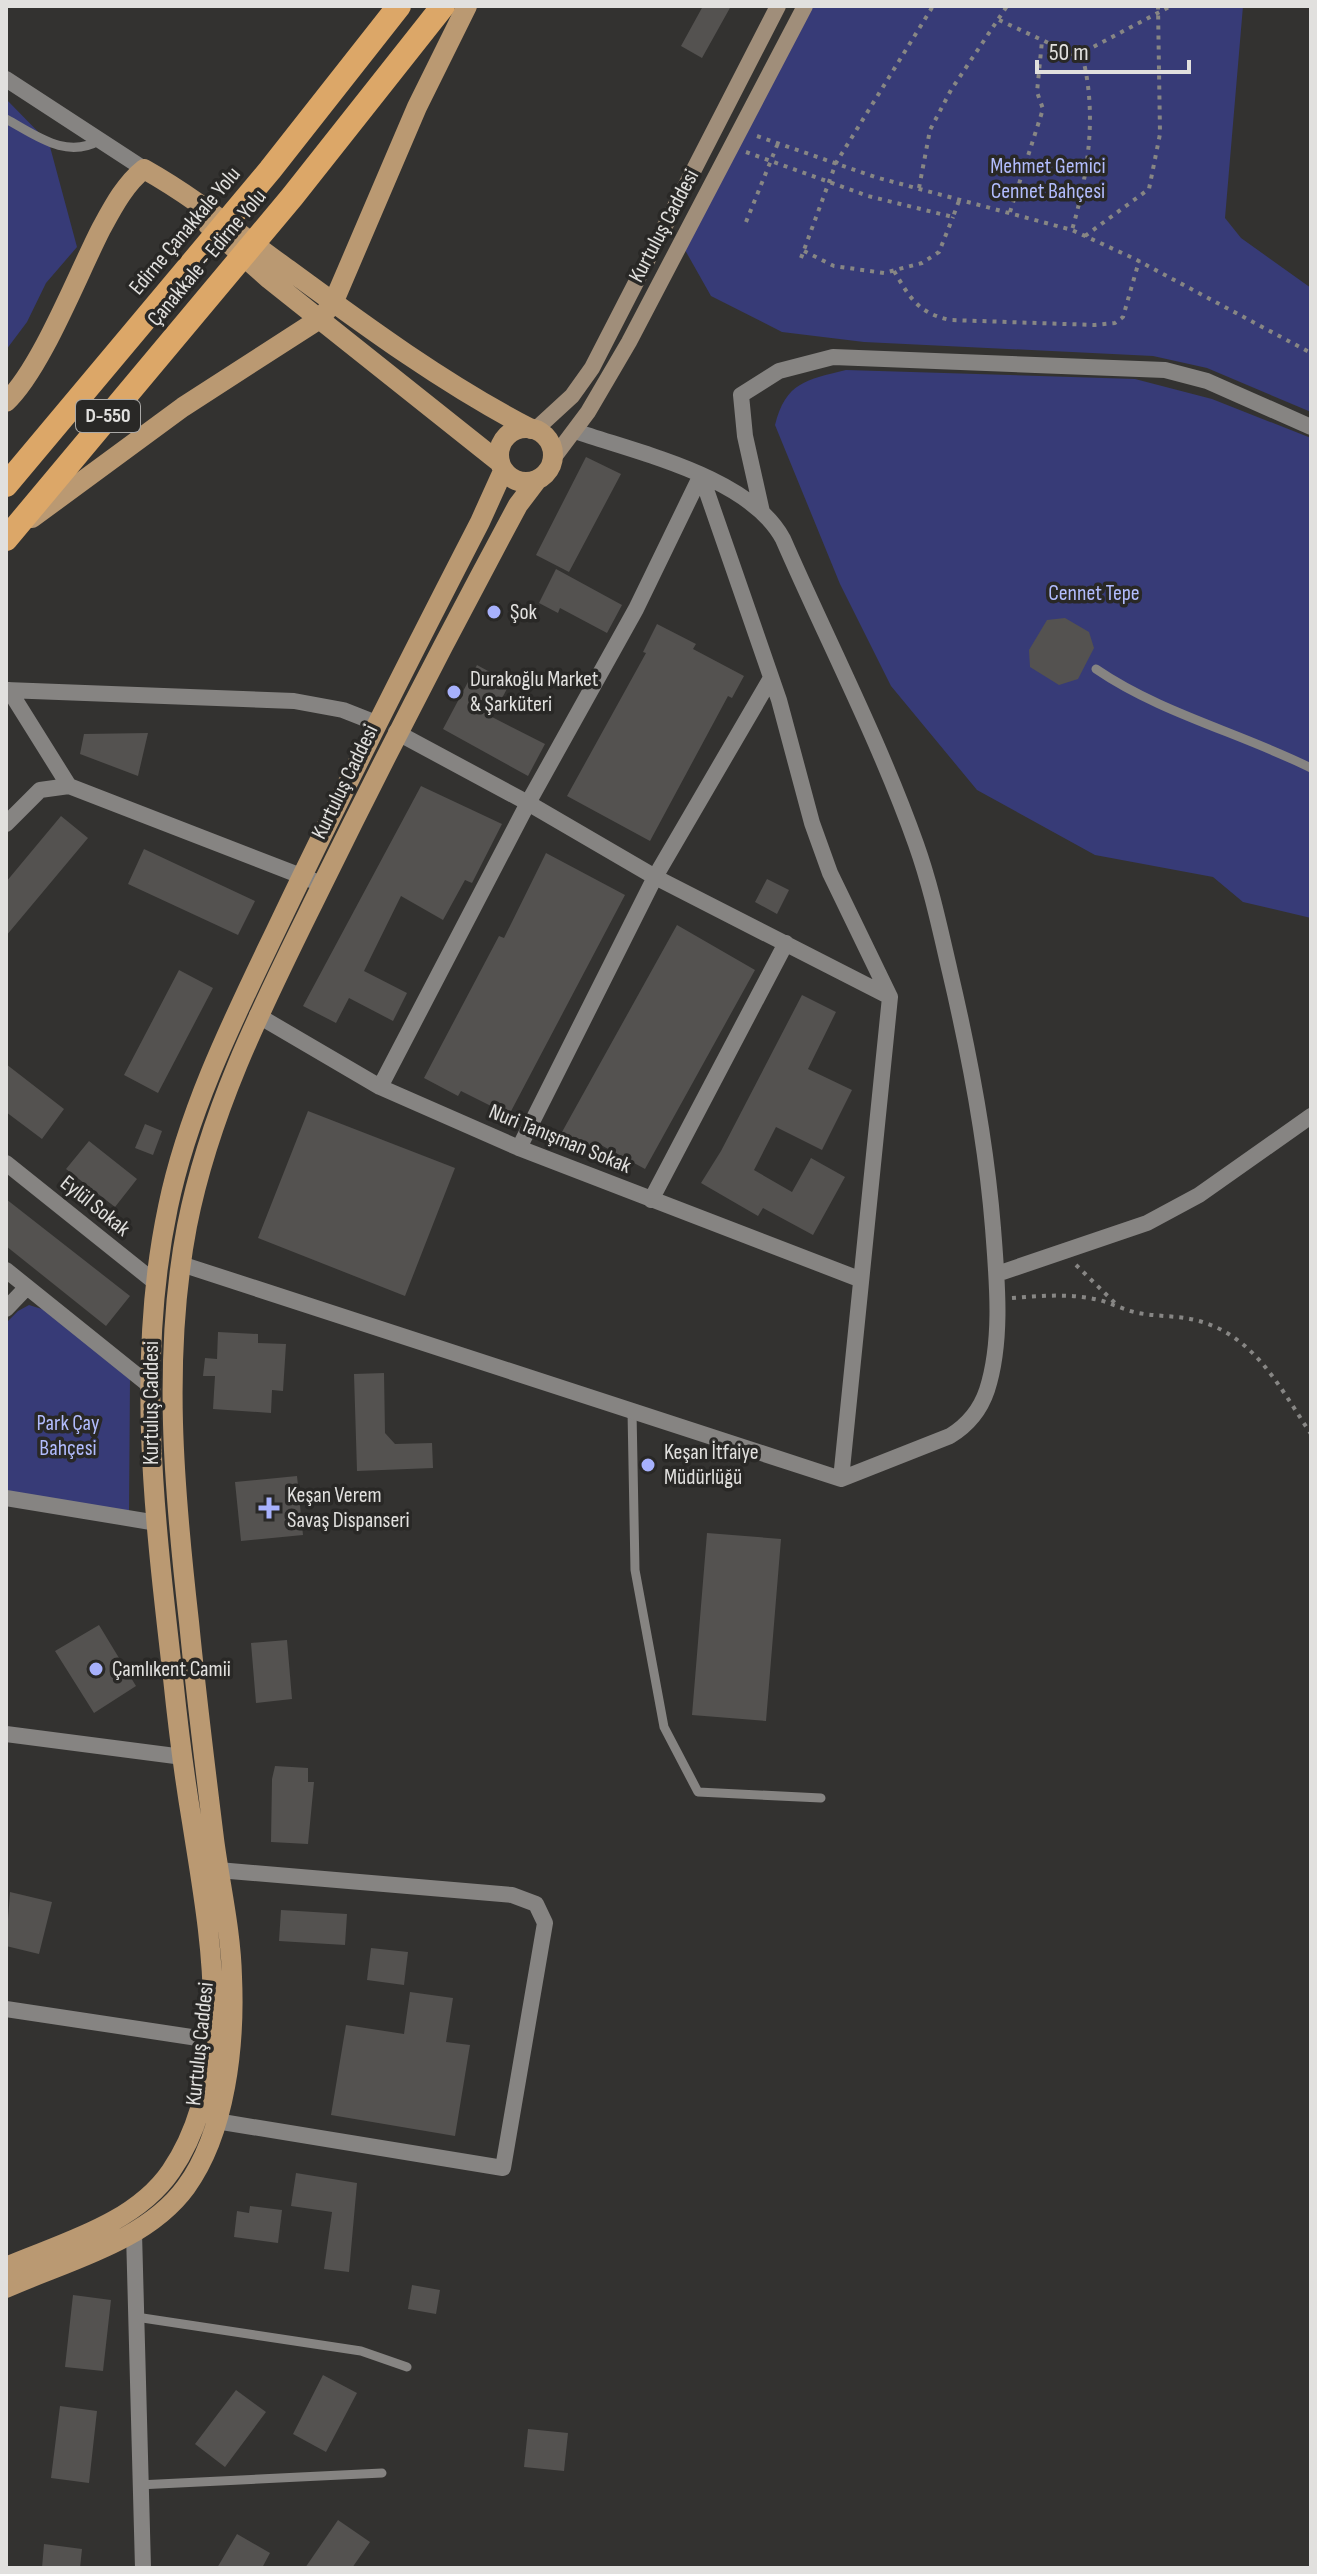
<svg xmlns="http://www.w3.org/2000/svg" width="1317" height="2574" font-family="'Sofia Sans Condensed',sans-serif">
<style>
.green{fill:#373b77}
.building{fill:#545250}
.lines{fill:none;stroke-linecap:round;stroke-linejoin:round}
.path{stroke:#878684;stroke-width:4;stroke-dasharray:4 6;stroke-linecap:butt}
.lane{stroke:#868482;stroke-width:9}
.street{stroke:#868482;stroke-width:16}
.secondary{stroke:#a08e7a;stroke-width:16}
.primary{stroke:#ba9972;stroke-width:20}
.highway{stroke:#dca768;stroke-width:24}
.poi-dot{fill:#a7b1fc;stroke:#292826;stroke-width:3}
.labels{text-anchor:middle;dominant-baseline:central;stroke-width:7;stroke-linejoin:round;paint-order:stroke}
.shield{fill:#292826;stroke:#aaa9a7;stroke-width:2}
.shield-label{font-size:20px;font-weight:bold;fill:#e1e0de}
.park-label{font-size:22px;fill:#b2bcfd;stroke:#292826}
.street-label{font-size:22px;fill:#e1e0de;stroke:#292826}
.poi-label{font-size:22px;fill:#e1e0de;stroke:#292826;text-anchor:start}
</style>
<rect width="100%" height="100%" fill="#333230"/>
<!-- green -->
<path class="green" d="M811,6H1243L1225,218L1241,238L1311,288V412L1207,368L1153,356L864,342L782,332L711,296L685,250Z
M6,99L49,143L77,247L46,283L27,322L6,350Z
M846,370L1135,379L1212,399L1311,438V918L1243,902L1213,877L1095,855L977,790L891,686L840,584L775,425C786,382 806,380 846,370Z
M29,1305L45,1310L130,1378L129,1512L6,1492V1323L18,1311Z"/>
<!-- building -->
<path class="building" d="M703,6H731L702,58L681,46Z
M586,457L621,474L569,572L536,555Z
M556,569L622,605L607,633L560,608L558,613L539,603Z
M1065,618L1089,632L1094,648L1078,679L1059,685L1030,667L1029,650L1047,620Z
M657,624L696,644L693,649L744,676L732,698L728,696L650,841L567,796L646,653L643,652Z
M477,665L510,683L492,717L545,744L528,776L443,729Z
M148,733L138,776L80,754L84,734Z
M421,786L502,824L472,883L465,880L443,920L401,896L364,971L407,993L393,1021L349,998L336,1023L303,1006Z
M61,816L88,838L6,936V882Z
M144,849L255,901L238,935L128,884Z
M546,853L625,895L509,1115L461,1091L458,1096L424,1078L499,936L504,938Z
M767,879L789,890L777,914L755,902Z
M677,925L755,970L645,1169L599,1144L596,1150L562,1132Z
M179,970L213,988L158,1093L124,1075Z
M802,995L836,1012L808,1069L852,1090L822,1150L776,1127L754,1170L792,1192L811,1158L845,1177L813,1235L763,1208L758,1216L701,1183L721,1151Z
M6,1064L64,1109L42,1139L6,1112Z
M308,1111L455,1168L405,1296L258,1238Z
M145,1124L162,1131L153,1155L135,1148Z
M89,1141L137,1179L115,1207L66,1169Z
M6,1199L130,1296L106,1326L6,1246Z
M218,1332L258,1334V1343L286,1344L283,1391L272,1390L271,1413L213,1409L215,1376H203L205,1358L217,1359Z
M384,1373L385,1433L395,1444L432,1443L433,1468L357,1471L354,1374Z
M297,1476L303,1535L241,1541L235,1482Z
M707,1533L781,1539L766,1721L692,1715Z
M99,1625L136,1686L94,1713L55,1651Z
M287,1640L292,1699L256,1703L251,1643Z
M275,1766L308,1768V1782H314L308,1844L271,1842L272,1779Z
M10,1892L52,1902L39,1954L6,1946Z
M281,1910L347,1914L345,1945L279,1941Z
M371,1948L408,1952L404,1985L367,1980Z
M410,1992L453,1998L446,2042L470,2045L455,2136L331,2115L346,2025L404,2034Z
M296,2173L357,2183L349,2272L324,2269L332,2212L291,2206Z
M250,2206L282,2210L278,2243L234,2237L237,2211L249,2213Z
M412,2285L440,2290L436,2314L408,2309Z
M73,2295L111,2300L103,2371L65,2367Z
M323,2375L357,2393L326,2452L293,2434Z
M236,2390L266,2412L225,2467L195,2444Z
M60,2406L97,2411L89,2483L51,2478Z
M528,2429L568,2433L564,2471L524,2467Z
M338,2520L370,2542L352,2568H305Z
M237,2534L270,2553L262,2568H217Z
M44,2544L82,2549L80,2568H42Z"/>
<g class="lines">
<!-- path -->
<path class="path" d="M999,20L1083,59C1097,115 1088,175 1072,230
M1076,56L1171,6
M757,136L875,177L1072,230L1135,259L1311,353
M746,152L868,196L953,217L960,198
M919,188L930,130L951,90L1007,6
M1010,212L1043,109L1037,92L1042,41
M746,222L778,143
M1085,236L1149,189L1160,134L1158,6
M804,251L834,266L884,273L922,263L939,252L953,217
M801,258L836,163L933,6
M894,271C910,298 918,313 950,320L1095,325L1115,323L1123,317L1139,261
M1076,1265L1115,1303
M1012,1298C1041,1296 1071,1293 1099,1300C1111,1303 1122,1309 1134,1312C1154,1317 1175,1315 1195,1320C1254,1334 1280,1388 1311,1434"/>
<!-- lane -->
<path class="lane" d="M6,119C36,135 66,160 100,140
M1096,669C1160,713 1241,733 1311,768
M632,1411L635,1570L664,1727L698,1792L821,1798
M136,2317L361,2351L407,2367
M138,2485L382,2473"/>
<!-- street -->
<path class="street" d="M6,79L144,169
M701,475L779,700L812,823L830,873L890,997
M762,512L745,436L741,395L779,371L833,357L1165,370L1207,381L1311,427
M6,690L294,701L343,710L376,723
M9,690L69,786
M396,732L528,803L655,877L890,997L841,1479
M6,824L40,790L69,786L314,881
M257,1015L380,1087L519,1148L859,1279
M380,1087L528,803L636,609L701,475
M519,1148L655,877L771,678
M6,1163L156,1283
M651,1200L786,943
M181,1264L841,1479L950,1436C968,1425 980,1411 987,1390C1003,1340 997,1280 993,1228C986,1141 970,1057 950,972C940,929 931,886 916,844C879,740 827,640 783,539C750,477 638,453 575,431
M6,1270L149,1385
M997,1274L1147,1223L1199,1195L1311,1116
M6,1309L27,1287
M6,1498L157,1523
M6,1734L183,1757
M6,2009L211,2040
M216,2121L503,2168L545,1923L536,1904L512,1895L218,1870
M134,2233L143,2568"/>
<!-- secondary -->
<path class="secondary" d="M535,430L572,396L592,368L778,6
M552,460L588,412L629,342L805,6"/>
<!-- primary -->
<path class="primary" d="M144,169C194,197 238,233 285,267C364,325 444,384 531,429
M207,224L269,279L499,462
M6,402C41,369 77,276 101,229C113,207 125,184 144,169
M499 455a27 27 0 1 1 54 0a27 27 0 1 1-54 0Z
M32,518L183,407L321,318L334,301L417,107L467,6
M6,2267C62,2243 135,2224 171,2171C238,2073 209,1931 192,1822C184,1775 178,1726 173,1678C155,1522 135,1363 168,1207C189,1106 237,1012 281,920C345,786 412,654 480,522L503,471
M6,2288C66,2261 146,2242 186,2187C226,2132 235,2044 232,1977C231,1931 220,1885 214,1839C205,1766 196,1694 189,1622C174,1490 162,1357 187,1226C211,1104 268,995 322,885C385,757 450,631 518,505L537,480"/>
<!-- highway -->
<path class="highway" d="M6,485L270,170L399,6
M6,539L292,197L443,6"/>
</g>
<!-- markers -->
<g class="poi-dot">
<circle cx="494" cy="612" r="8"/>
<circle cx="454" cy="692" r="8"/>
<circle cx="648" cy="1465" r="8"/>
<path d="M265 1496h8v8h8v8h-8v8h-8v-8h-8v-8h8z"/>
<circle cx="96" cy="1669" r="8"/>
</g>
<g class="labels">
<!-- shield labels -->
<rect class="shield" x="76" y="400" width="64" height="32" rx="6"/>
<g class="shield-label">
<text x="108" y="416">D-550</text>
</g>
<!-- park labels -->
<g class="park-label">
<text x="1048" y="166">Mehmet Gemici<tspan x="1048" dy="25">Cennet Bahçesi</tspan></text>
<text x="1094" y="593">Cennet Tepe</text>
<text x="68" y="1423">Park Çay<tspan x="68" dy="25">Bahçesi</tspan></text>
</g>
<!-- street labels -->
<g class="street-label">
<text transform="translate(664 226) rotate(-62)">Kurtuluş Caddesi</text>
<text transform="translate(185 231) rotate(-50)">Edirne Çanakkale Yolu</text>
<text transform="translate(207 258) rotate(-50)">Çanakkale - Edirne Yolu</text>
<text transform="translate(345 782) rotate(-64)">Kurtuluş Caddesi</text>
<text transform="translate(560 1139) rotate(22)">Nuri Tanışman Sokak</text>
<text transform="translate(95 1206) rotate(39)">Eylül Sokak</text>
<text transform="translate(151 1403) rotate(-90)">Kurtuluş Caddesi</text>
<text transform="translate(200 2044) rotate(-84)">Kurtuluş Caddesi</text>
</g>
<!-- poi labels -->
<g class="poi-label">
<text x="510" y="612">Şok</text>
<text x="470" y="679">Durakoğlu Market<tspan x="470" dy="25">&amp; Şarküteri</tspan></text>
<text x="664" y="1452">Keşan İtfaiye<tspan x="664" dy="25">Müdürlüğü</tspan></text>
<text x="287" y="1495">Keşan Verem<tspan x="287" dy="25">Savaş Dispanseri</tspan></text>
<text x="112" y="1669">Çamlıkent Camii</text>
</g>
</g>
<!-- border -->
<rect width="1317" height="2574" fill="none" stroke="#e1e0de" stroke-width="16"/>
<!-- scale -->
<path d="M1037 60v12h152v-12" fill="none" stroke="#e1e0de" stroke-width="4"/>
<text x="1049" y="60" font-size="24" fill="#e1e0de" stroke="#292826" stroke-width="6" paint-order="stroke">50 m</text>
</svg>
